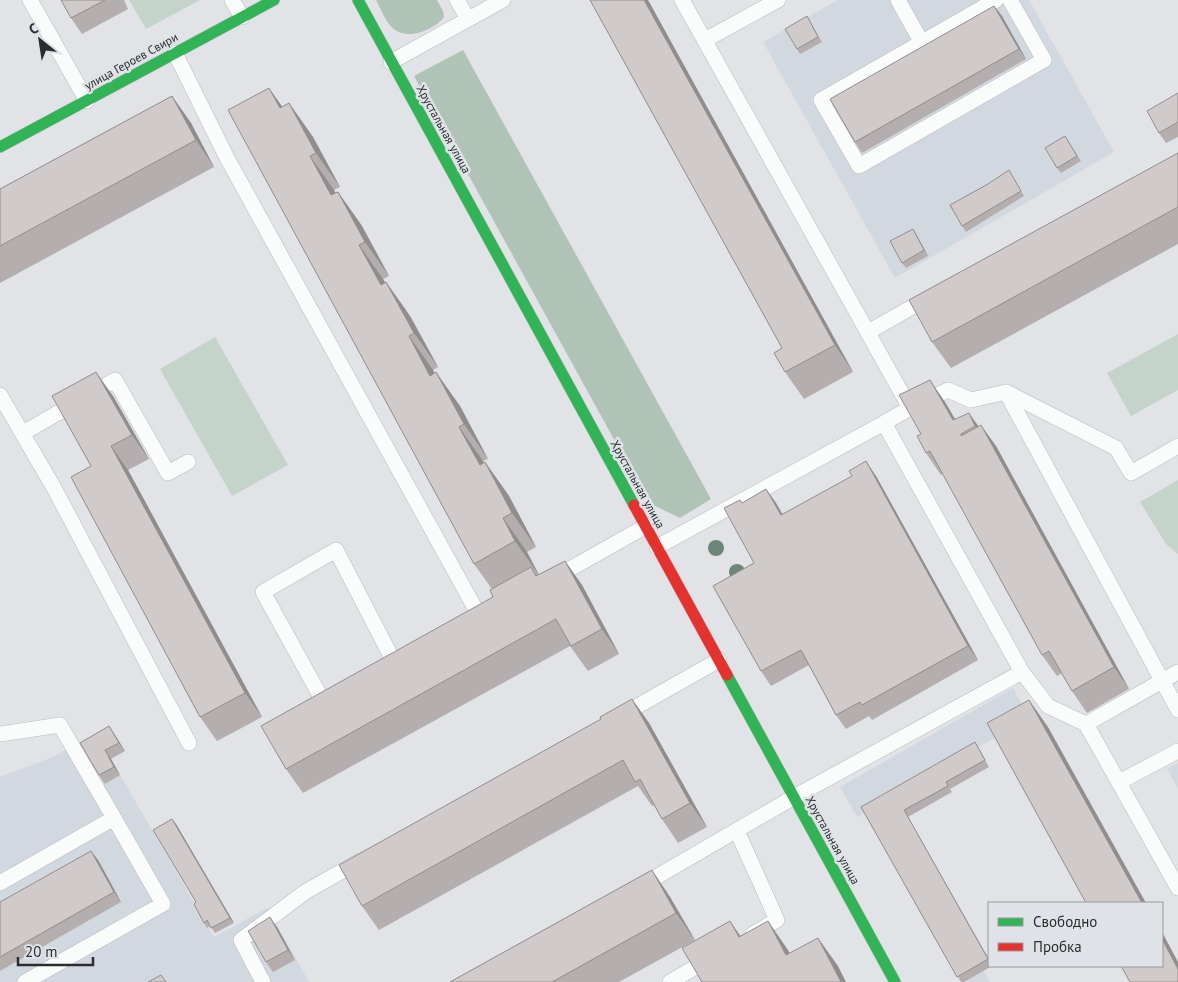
<svg xmlns="http://www.w3.org/2000/svg" width="1178" height="982" font-family="'PT Sans',sans-serif">
<style>
.built{fill:#d2d8e0}
.green{fill:#c4d4cb}
.forest{fill:#afc3b7}
.lines{fill:none;stroke-linecap:round;stroke-linejoin:round}
.lane-casing{stroke:#b9babd;stroke-width:16}
.fast-casing{stroke:#b9babd;stroke-width:12}
.jam-casing{stroke:#b9babd;stroke-width:12}
.lane{stroke:#fafbfb;stroke-width:15}
.fast{stroke:#30b455;stroke-width:11}
.jam{stroke:#e5322d;stroke-width:11}
.tree{fill:#6c8679}
.wall{fill:#b4aeae}
.shaded-wall{fill:#928d8d}
.building{fill:#d1caca;stroke:#928d8d}
.labels{text-anchor:middle;dominant-baseline:central;stroke-width:5;stroke-linejoin:round;paint-order:stroke}
.street-label{font-size:12px;fill:#2a2c2e;stroke:#dfe3e8}
</style>
<rect width="100%" height="100%" fill="#e1e3e6"/>
<!-- built -->
<path class="built" d="M838,0H1029L1114,152L895,278L763,42Z
M1013,688L1030,718L888,799L990,982H968L872,809L857,817L840,787Z
M96,733L214,937L267,908L309,982H0V777L53,757Z
M1178,763V788L1167,769Z"/>
<!-- green -->
<path class="green" d="M129,0H200L146,29Z
M1178,334V390L1131,416L1107,373Z
M215,337L288,465L232,496L160,369Z
M1178,480V554L1166,544L1140,502Z"/>
<!-- forest -->
<path class="forest" d="M376,0H437L443,11L444,17C435,30 408,40 395,30C386,24 381,9 376,0Z
M463,50L711,499L680,518L649,503L414,76Z"/>
<g class="lines">
<defs>
<path id="lane" d="M30,0L87,101
M232,0L242,17
M457,0L468,19
M682,0L910,408L884,423
M898,0L922,43
M996,0L821,100L859,166L1044,60L1010,0
M705,40L778,0
M175,53L227,158L481,619
M391,62L503,0
M868,332L930,297
M1006,392L1178,710
M0,395L54,488L189,743
M923,402L948,390L971,400L1006,392L1116,448L1131,473L1178,446
M23,433L115,380L168,473L188,462
M554,578L646,526
M1022,672L1048,706L1086,724L1178,888
M323,701L263,592L336,550L394,662
M620,716L719,660
M1086,724L1178,672
M0,734L60,725L114,818
M1119,782L1178,751
M737,831L777,920L753,934
M0,883L114,818L163,904L25,982
M639,887L794,797L1022,672L884,423L657,547
M263,982L241,940L305,892L360,861
M670,982L711,958"/>
<path id="fast" d="M358,0L634,505
M0,147L274,0
M727,675L895,982"/>
<path id="jam" d="M634,505L727,675"/>
</defs>
<!-- lane casing -->
<use href="#lane" class="lane-casing"/>
<!-- fast casing -->
<use href="#fast" class="fast-casing"/>
<!-- jam casing -->
<use href="#jam" class="jam-casing"/>
<!-- lane -->
<use href="#lane" class="lane"/>
<!-- fast -->
<use href="#fast" class="fast"/>
<!-- jam -->
<use href="#jam" class="jam"/>
</g>
<!-- trees -->
<g class="tree">
<circle cx="716" cy="548" r="8"/>
<circle cx="737" cy="572" r="8"/>
</g>
<!-- wall -->
<path class="wall" d="M61,0H124L128,9L82,34L71,18Z
M648,0L853,372L804,399L785,372L782,348Z
M994,6L1002,16L1026,59L862,153L855,142Z
M807,16L822,42L800,54L797,49Z
M269,88L282,107L289,103L313,137L340,187L334,190L335,193L338,192L362,226L389,276L383,279L385,282H386L410,316L438,367L433,370L434,373L460,406L488,459L483,461L484,463L485,462L509,496L536,547L527,552L539,575L565,561L582,585L619,654L588,671L570,646L303,793L286,769L493,597L492,589L474,564Z
M1178,93V137L1166,143L1159,133Z
M172,96L191,123L214,167L0,283V189Z
M1068,141L1081,161L1061,173L1057,168Z
M1178,153V244L951,368L932,342Z
M1009,170L1024,196L966,232L962,226L988,184Z
M916,234L928,256L906,268L902,263Z
M113,396L149,459L128,470L262,717L217,741L200,717L91,466Z
M945,402L955,419L978,426L996,446L1129,689L1087,713L1072,691L1062,673L1057,676L1042,655L943,474L941,475L926,453L921,434Z
M876,476L978,660L872,720L869,716L846,729L836,715L809,665L771,686L761,671L754,563L742,503L766,489L776,503L782,514Z
M632,699L649,723L707,827L678,843L662,819L654,805L652,806L638,786L379,930L362,906L601,719Z
M109,726L125,751L111,759L120,775L105,784L99,775Z
M979,749L989,767L950,789L952,792L908,817L989,959V966H992L964,982H961L861,807Z
M176,824L234,923L215,933L210,926L207,928L204,923L196,902Z
M98,860L121,902L0,971V902Z
M652,870L670,897L695,940L619,982H450Z
M277,927L295,960L273,972L266,962Z"/>
<!-- shaded-wall -->
<path class="shaded-wall" d="M644,0H648L853,372L835,345Z
M994,6L1002,16L1026,59L1019,49Z
M269,88L293,122L280,108Z
M172,96L191,123L214,167L196,140Z
M289,103L313,137L340,187L316,153Z
M310,156L334,190L355,229L331,195Z
M338,192L362,226L389,276L365,242Z
M913,229L916,234L928,256L924,250Z
M359,245L383,279L405,319L381,285Z
M386,282L410,316L438,367L414,333Z
M409,336L433,370L454,410L430,376Z
M96,372L113,396L149,459L132,435Z
M436,372L460,406L488,459L464,424Z
M930,380L945,402L963,433L953,420Z
M969,413L984,434L990,447L975,426Z
M981,425L996,446L1129,689L1114,667Z
M459,427L483,461L504,499L480,465Z
M111,446L128,470L262,717L245,693Z
M866,461L876,476L978,660L968,646Z
M485,462L509,496L536,547L512,513Z
M766,489L776,503L791,529L781,515Z
M503,518L527,552L539,575L515,541Z
M565,561L582,585L619,654L602,629Z
M632,699L649,723L707,827L690,803Z
M1029,700L1048,727L1146,903H1142Z
M109,726L115,735L125,751L119,743Z
M105,750L111,759L120,775L114,767Z
M172,819L176,824L234,923L230,918Z
M91,851L98,860L121,902L114,892Z
M652,870L670,897L695,940L676,913Z
M270,917L277,927L295,960L288,950Z
M730,921L750,950L739,937Z
M768,921L788,950L805,982L786,955Z
M1162,932L1178,962V969L1162,939Z
M818,938L838,966L846,982H841Z"/>
<!-- building -->
<path class="building" d="M61,0H105L71,18Z
M590,0H644L835,345L785,372L774,353L782,348Z
M994,6L1019,49L855,142L830,99Z
M807,16L818,37L797,49L785,29Z
M269,88L280,108L289,103L316,153L310,156L331,195L338,192L365,242L359,245L381,285L386,282L414,333L409,336L430,376L436,372L464,424L459,427L480,465L485,462L512,513L503,518L515,541L474,564L228,110Z
M1178,93V122L1159,133L1147,111Z
M172,96L196,140L0,246V189Z
M1065,136L1077,156L1057,168L1045,148Z
M1178,153V207L932,342L909,300Z
M1009,170L1021,191L962,226L950,205L988,184Z
M913,229L924,250L902,263L890,241Z
M96,372L132,435L111,446L245,693L200,717L71,477L91,466L52,396Z
M930,380L953,420L969,413L975,426L961,434V436L981,425L1114,667L1072,691L1049,651L1042,655L930,451L926,453L917,436L921,434L899,395Z
M866,461L968,646L862,705L860,702L836,715L801,650L761,671L713,586L754,563L724,508L740,500L742,503L766,489L781,515L852,476L849,471Z
M565,561L602,629L571,646L556,619L286,769L261,726L493,597L490,590L531,567L536,576Z
M632,699L690,803L662,819L640,779L635,782L623,760L362,906L339,865L601,719L600,717Z
M1029,700L1142,903H1086L987,723Z
M109,726L119,743L105,750L114,767L99,775L80,743Z
M975,742L985,760L946,782L948,786L904,810L988,959L957,977L861,807Z
M172,819L230,918L211,928L207,920L204,923L194,904L196,902L153,830Z
M91,851L114,892L0,957V902Z
M652,870L676,913L552,982H450Z
M270,917L288,950L266,962L248,931Z
M730,921L739,937L768,921L786,955L818,938L841,982H702L682,948Z
M1162,939L1178,969V982H1130L1121,966H1162Z
M161,975L166,982H148Z"/>
<g class="labels">
<!-- street labels -->
<g class="street-label">
<text transform="translate(131 61) rotate(-29)">улица Героев Свири</text>
<text transform="translate(444 129) rotate(61)">Хрустальная улица</text>
<text transform="translate(638 484) rotate(61)">Хрустальная улица</text>
<text transform="translate(833 840) rotate(61)">Хрустальная улица</text>
</g>
</g>
<!-- legend -->
<rect x="988" y="902" width="175" height="65" fill="#dfe3e8" stroke="#979a9e"/>
<rect x="998" y="918" width="25" height="8" fill="#30b455" stroke="#979a9e"/>
<text x="1033" y="927" font-size="15" fill="#2a2c2e">Свободно</text>
<rect x="998" y="943" width="25" height="8" fill="#e5322d" stroke="#979a9e"/>
<text x="1033" y="952" font-size="15" fill="#2a2c2e">Пробка</text>
<!-- north arrow -->
<g transform="translate(40 40) rotate(330)" stroke="#dfe3e8" stroke-width="4" paint-order="stroke">
<path d="M0-4L9 19L0 12L-9 19Z" fill="#2a2c2e"/>
<text y="-8" font-size="14" font-weight="bold" text-anchor="middle" fill="#2a2c2e">С</text>
</g>
<!-- scale -->
<path d="M18 957v8h75v-8" fill="none" stroke="#2a2c2e" stroke-width="2.5"/>
<text x="25" y="957" font-size="15" fill="#2a2c2e" stroke="#dfe3e8" stroke-width="4" paint-order="stroke">20 m</text>
</svg>
